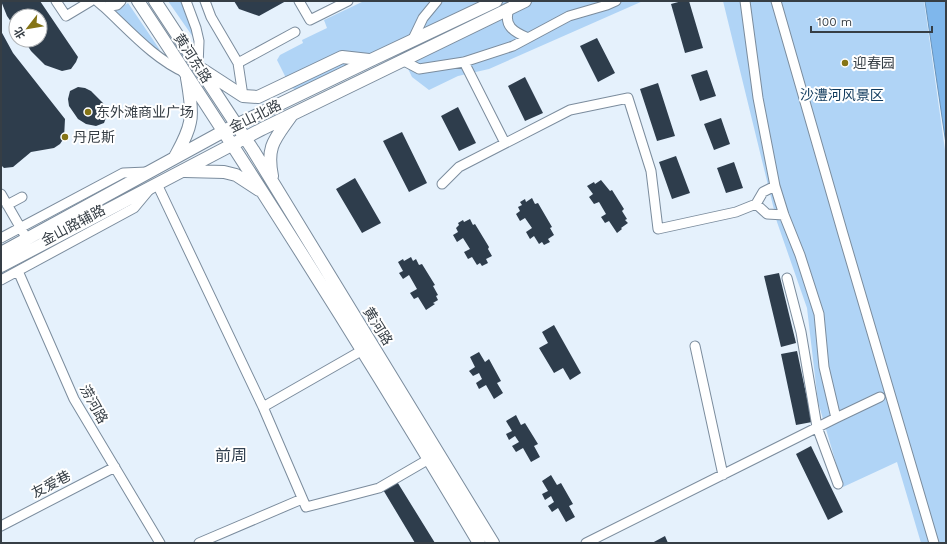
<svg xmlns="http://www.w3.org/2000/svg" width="947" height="544" font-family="'Work Sans','Noto Sans SC',sans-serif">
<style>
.green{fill:#b0d4f6}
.water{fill:#7fb7ec;stroke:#6993ba}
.building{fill:#2e3d4c}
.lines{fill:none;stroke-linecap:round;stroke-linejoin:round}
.street-casing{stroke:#7b8c9d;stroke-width:11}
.secondary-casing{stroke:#7b8c9d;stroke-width:14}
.street{stroke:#fff;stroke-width:9}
.secondary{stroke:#fff;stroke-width:12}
.poi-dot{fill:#857416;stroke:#fff;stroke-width:1.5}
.labels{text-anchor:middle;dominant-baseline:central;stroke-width:4;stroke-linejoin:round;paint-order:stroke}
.street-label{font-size:14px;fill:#363e45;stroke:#fff}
.poi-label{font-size:14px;fill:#363e45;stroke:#fff;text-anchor:start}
.park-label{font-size:14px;fill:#0f395c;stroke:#fff}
.quarter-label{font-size:16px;fill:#334251;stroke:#fff}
</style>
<rect width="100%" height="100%" fill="#e5f1fc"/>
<!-- green -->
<path class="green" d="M168,1H181L193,33V37Z
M364,1H643L489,69L458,76L429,90L412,77L396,44L299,90L291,88L277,60L280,55L303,43L302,40L327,28L324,20Z
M723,1H924L946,157V543H921L897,462L843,487L818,402L807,308L777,222Z
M128,3L160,50L154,48L114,12Z"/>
<!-- water -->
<path class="water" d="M925,1H946V144Z"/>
<!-- building -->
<path class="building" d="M1,1H40L78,57L76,62L71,69L62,71L45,65L31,51L24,40H40V16H16V29L7,16Z
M234,1H286L259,16L239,9Z
M682,1H689L703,48L685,53L671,4Z
M1,31L13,53L65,119L64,138L60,144L54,148L31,152L13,167L4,168L1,165Z
M597,38L615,73L598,82L580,46Z
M707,70L716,96L700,101L691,75Z
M525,77L543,113L525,121L508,86Z
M658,83L675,136L657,141L640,89Z
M78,87L85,88L91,91L103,103L107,115L104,123L96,126L86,124L78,119L69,106L68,99L70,91Z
M458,107L476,143L459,151L441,116Z
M721,118L730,144L714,150L704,124Z
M402,132L427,183L409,192L383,141Z
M676,156L690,193L672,199L659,162Z
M734,162L743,188L726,193L717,168Z
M355,178L381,223L362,233L336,189Z
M601,180L610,191L612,190L624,209L622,211L627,219L625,220L628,223L621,228L622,229L617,233L609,221L605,223L601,217L606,214L599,202L594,204L589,197L593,194L587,186L594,182L595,184Z
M532,198L535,204L538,203L552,227L550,228L554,235L548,239L550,242L544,245L542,242L539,244L534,236L530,239L526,232L532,228L525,218L520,221L516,214L520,211L518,207L522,205L520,202L525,199L526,202Z
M470,219L473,225L475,224L489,247L488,249L492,256L486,259L488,263L482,266L480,263L477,265L472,257L468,259L464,252L470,249L463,238L457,242L453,235L458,232L456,228L459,225L458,223L463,220L464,222Z
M411,257L413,261L416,259L419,265L422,264L435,285L433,286L438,295L436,296L438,300L433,303L435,304L426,310L418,297L414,299L410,293L417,289L409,275L403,279L399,273L403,271L398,262L403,259L404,261Z
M779,273L796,343L781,347L764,276Z
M554,325L581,373L570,380L563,368L554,373L539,348L548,343L542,332Z
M797,351L812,422L796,425L781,354Z
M479,352L485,362L489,359L501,381L497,383L503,393L494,399L486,385L479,389L476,383L482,379L479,373L473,376L469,371L475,367L470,357Z
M516,415L521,425L525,423L538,444L534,446L540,457L531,462L523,448L516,452L512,446L519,442L515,436L509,440L506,434L512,431L506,421Z
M811,446L843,512L828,520L796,454Z
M551,475L557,485L561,483L573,504L569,506L575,517L566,522L558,508L552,512L548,506L554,502L551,496L545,500L542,494L548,491L542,481Z
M396,480L435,543H415L382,488Z
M665,536L668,543H652Z"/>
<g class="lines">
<defs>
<path id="street" d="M56,1L66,16L91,1
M97,1L104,7L117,5L121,1
M186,1L196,28L199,41L198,67
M205,1L211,17L238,63L243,96
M299,1L310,20L348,1
M745,1L758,98L775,186L784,215L800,255L819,314L824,367L836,418
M776,1L843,234L934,543
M104,7C129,30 154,59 186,73
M509,9C503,26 514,32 528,38
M412,41L423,18L437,1
M402,60L419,69L464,62L513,46L569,16L607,5L616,1
M464,62L505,143
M238,63L295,32
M157,184L263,407L306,507L379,488L429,459
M442,184L459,167L570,110L628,98L651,171L658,229L736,212L756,204L763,192L775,186
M1,194L27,239
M756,204L767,214L784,215
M7,205L22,197
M1,238L123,173L147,172
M18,271L74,399L160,543
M787,278L801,332L817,427L838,484
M1,280L134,208L149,190
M695,346L723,475
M263,407L368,347
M1,526L115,467
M199,543L302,499
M586,543L836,418L880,397"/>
<path id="secondary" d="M138,1C256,179 370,359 479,543
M155,1L253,150L493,543
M203,70L243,96L258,97L342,57L369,60
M175,157C181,146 188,134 190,122C193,111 189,90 187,78
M185,171L224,172L236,175L259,190
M272,176C266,146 275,139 291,116
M1,253L224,131L371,60L496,1
M1,266L262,129L525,1"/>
</defs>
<!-- street casing -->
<use href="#street" class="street-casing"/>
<!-- secondary casing -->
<use href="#secondary" class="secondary-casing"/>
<!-- street -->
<use href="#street" class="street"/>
<!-- secondary -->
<use href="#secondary" class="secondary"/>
</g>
<!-- markers -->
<g class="poi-dot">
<circle cx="845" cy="63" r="4"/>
<circle cx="88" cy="112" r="4"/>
<circle cx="65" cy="137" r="4"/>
</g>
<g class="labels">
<!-- street labels -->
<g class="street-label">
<text transform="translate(193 58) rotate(57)">黄河东路</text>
<text transform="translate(255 116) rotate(-26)">金山北路</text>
<text transform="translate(73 225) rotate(-28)">金山路辅路</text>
<text transform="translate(378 326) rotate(58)">黄河路</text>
<text transform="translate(94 404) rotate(61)">涝河路</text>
<text transform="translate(51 484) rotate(-28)">友爱巷</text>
</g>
<!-- poi labels -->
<g class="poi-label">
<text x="853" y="63">迎春园</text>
<text x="96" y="112">东外滩商业广场</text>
<text x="73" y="137">丹尼斯</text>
</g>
<!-- park labels -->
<g class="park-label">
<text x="842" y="95">沙澧河风景区</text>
</g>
<!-- quarter labels -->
<g class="quarter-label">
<text x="231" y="455">前周</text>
</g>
</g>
<!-- border -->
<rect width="947" height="544" fill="none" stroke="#363e45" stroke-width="4"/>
<!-- north arrow -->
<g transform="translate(28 28) rotate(239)"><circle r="19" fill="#ffffff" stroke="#afb2b5"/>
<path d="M0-3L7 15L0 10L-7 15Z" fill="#857416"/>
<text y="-6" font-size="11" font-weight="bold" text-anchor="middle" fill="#363e45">北</text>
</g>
<!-- scale -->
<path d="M811 26v6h121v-6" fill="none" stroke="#363e45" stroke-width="2"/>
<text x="817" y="26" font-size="12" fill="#363e45" stroke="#ffffff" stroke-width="3" paint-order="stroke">100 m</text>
</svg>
